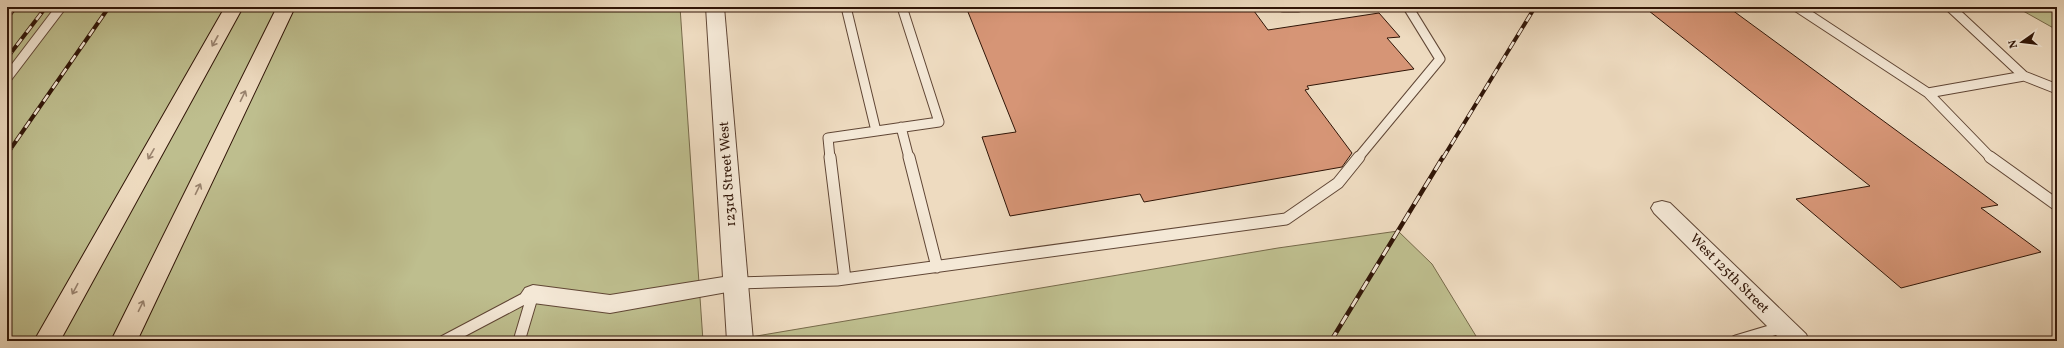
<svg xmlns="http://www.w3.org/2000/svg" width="2064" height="348" font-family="Vollkorn,serif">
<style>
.green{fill:#bebe8e;stroke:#776a4a}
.building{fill:#d69576;stroke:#301507}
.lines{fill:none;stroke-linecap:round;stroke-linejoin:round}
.service-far1-casing{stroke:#604635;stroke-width:11}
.service-casing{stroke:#604635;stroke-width:13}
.minor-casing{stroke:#604635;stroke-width:2}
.tertiary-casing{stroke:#604635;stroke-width:2}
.motorway-casing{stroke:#301507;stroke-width:2}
.service-far1{stroke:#f4e8d6;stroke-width:9}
.service{stroke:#f4e8d6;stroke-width:11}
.minor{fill:#f4e8d6;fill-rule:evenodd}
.tertiary{fill:#f4e8d6;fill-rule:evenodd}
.motorway{fill:#eedbc0;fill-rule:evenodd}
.rail-far1-casing{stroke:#301507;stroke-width:4}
.rail-casing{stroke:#301507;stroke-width:4.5}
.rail-far1{stroke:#f4e8d6;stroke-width:2.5;stroke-dasharray:8;stroke-linecap:butt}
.rail{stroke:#f4e8d6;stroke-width:3;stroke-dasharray:10;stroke-linecap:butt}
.oneway{stroke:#98826d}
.labels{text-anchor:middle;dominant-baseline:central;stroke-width:3;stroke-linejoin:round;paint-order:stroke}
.street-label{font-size:14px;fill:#301507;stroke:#f4e8d6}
</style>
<rect width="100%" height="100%" fill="#eedbc0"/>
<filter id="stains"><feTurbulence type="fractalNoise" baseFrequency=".005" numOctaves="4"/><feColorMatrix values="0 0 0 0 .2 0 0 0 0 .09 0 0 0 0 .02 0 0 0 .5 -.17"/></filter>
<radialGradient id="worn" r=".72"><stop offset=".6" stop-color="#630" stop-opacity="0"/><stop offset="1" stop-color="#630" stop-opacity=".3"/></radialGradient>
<!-- green -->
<path class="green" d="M7,7H680L703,341H7Z
M2016,7H2057V30Z
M1398,231L1432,264L1479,341H727L1278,248Z"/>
<!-- building -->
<path class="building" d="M966,7H1251L1268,30L1379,13L1400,37L1387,38L1414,69L1307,86L1309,89L1305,90L1352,153L1342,167L1144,202L1140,194L1010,216L982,137L1016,132Z
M1644,7H1728L1998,205L1981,208L2041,252L1901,288L1796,199L1870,186Z"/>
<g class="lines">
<defs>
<path id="service-far1" d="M846,7L876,131
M1283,7H1298
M1797,7L1928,93L2024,76
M1950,7L2024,76L2057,89
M7,78L61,7
M1928,93L1991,158
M901,127L909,158
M830,158L828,138L939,122L902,7
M1358,158L1440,59L1408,7"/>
<path id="service" d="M830,157L845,279
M909,157L937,267
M1990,157L2057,205
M736,283L837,280L1286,219L1338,183L1359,157
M444,341L533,294
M519,341L533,294
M1736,341L1783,327"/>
<path id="minor" d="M1662,201L1670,203L1806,334L1809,341H1782L1654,213L1651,208L1654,203Z
M736,275L744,277L748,283L744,289L610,313L533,303L525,300L521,294L525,288L533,285L610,295Z"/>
<path id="tertiary" d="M706,7H724L753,341H727Z"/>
<path id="motorway" d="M225,7H243L60,341H34Z
M277,7H295L137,341H111Z"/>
</defs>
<!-- service-far1 casing -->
<use href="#service-far1" class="service-far1-casing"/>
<!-- service casing -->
<use href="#service" class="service-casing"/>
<!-- minor casing -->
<use href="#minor" class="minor-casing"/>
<!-- tertiary casing -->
<use href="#tertiary" class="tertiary-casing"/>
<!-- motorway casing -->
<use href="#motorway" class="motorway-casing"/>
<!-- service-far1 -->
<use href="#service-far1" class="service-far1"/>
<!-- service -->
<use href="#service" class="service"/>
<!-- minor -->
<use href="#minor" class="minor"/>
<!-- tertiary -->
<use href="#tertiary" class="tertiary"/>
<!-- motorway -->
<use href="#motorway" class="motorway"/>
<defs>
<path id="rail-far1" d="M7,18L16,7
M7,58L46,7
M7,154L109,7
M1443,158L1535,7"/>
<path id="rail" d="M1331,341L1443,157"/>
</defs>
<!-- rail-far1 casing -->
<use href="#rail-far1" class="rail-far1-casing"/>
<!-- rail casing -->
<use href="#rail" class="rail-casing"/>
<!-- rail-far1 -->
<use href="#rail-far1" class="rail-far1"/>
<!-- rail -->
<use href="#rail" class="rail"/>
</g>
<!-- one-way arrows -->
<defs><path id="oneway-shaft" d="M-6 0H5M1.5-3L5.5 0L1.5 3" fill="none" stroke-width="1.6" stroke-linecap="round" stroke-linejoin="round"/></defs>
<g class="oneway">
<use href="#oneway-shaft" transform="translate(215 41) rotate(119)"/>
<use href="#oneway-shaft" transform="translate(243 96) rotate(-64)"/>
<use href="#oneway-shaft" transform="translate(151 154) rotate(120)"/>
<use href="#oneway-shaft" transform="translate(198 189) rotate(-64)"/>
<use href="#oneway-shaft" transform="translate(75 289) rotate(118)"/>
<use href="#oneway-shaft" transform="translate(141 306) rotate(-64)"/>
</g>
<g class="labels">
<!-- street labels -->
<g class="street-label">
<text transform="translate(728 174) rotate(-94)">123rd Street West</text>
<text transform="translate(1729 274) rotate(45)">West 125th Street</text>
</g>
</g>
<!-- margin -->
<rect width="2064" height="348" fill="none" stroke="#eedbc0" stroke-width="24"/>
<rect x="8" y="8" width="2048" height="332" fill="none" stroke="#301507" stroke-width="2"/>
<rect x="12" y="12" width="2040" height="324" fill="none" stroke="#301507"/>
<!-- north arrow -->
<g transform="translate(2022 42) rotate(256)" stroke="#f4e8d6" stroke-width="3" paint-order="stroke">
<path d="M0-3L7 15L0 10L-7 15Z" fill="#301507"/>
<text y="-6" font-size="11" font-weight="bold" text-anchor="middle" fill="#301507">N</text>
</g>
<rect width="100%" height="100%" filter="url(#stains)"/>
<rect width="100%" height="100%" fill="url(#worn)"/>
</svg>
